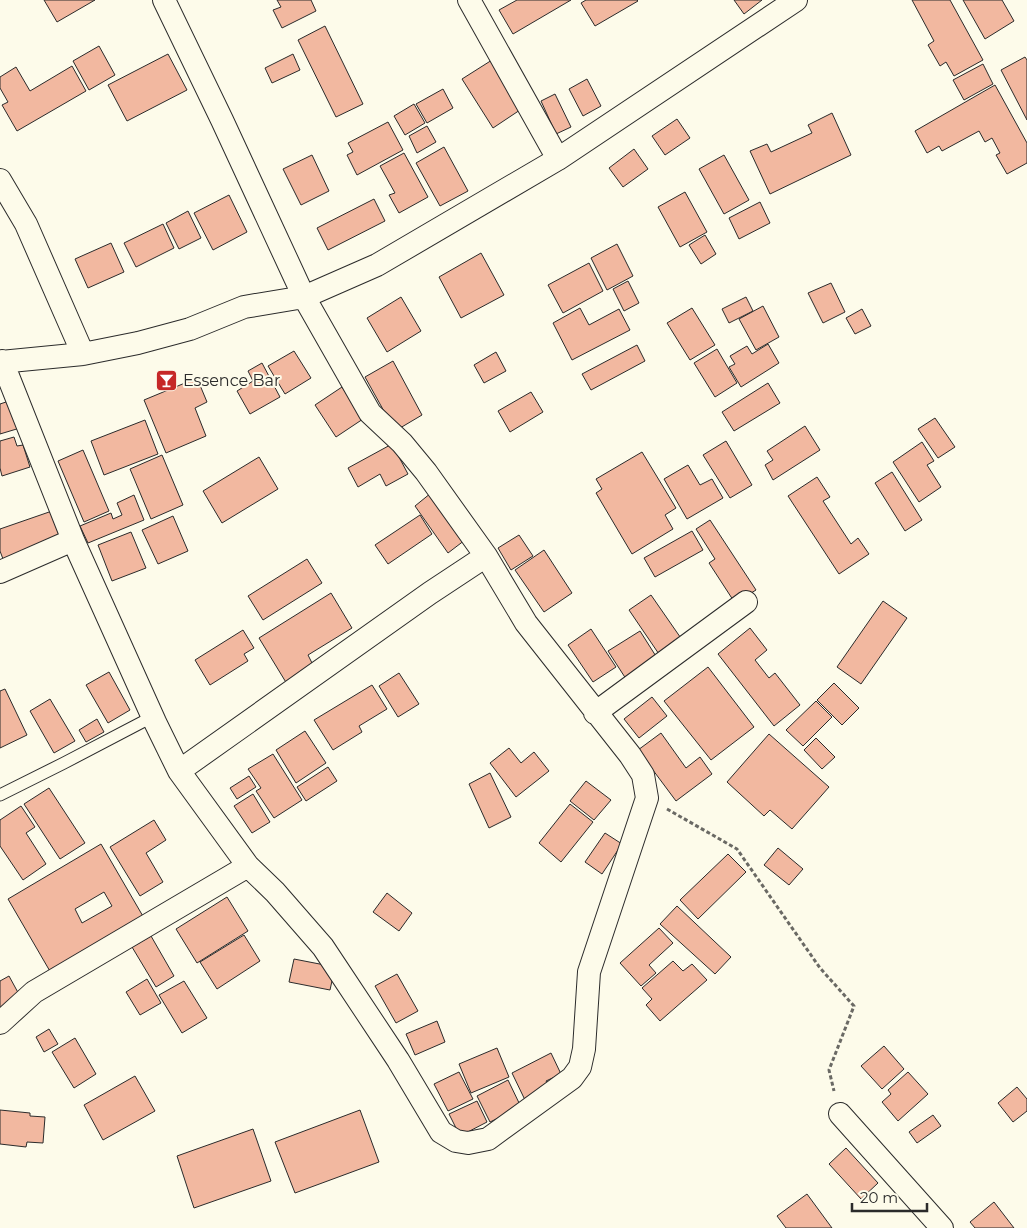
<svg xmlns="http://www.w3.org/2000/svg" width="1027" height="1228" font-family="Montserrat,sans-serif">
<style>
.building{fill:#f2b8a0;stroke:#2b2b2b;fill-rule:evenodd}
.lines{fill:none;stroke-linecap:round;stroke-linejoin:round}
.service-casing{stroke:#2b2b2b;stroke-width:13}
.minor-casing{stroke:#2b2b2b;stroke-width:24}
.path{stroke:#6a6964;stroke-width:3;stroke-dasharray:4 2.5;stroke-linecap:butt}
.service{stroke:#fdfbea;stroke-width:11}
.minor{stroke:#fdfbea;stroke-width:22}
.labels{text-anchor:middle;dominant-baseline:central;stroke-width:4;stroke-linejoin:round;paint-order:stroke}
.poi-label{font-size:16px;fill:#2b2b2b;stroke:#fdfbea;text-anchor:start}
</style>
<rect width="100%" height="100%" fill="#fdfbea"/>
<!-- building -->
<path class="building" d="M44,0H95L57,22Z
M277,0H311L316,11L282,28L273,10L281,7Z
M517,0H571L513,34L499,10Z
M586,0H637L638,1L595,26L581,3Z
M734,0H762L744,14Z
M912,0H950L983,60L954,76L946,62L940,66L928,45L934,41Z
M963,0H1002L1014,21L985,39Z
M325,26L363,104L336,117L298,40Z
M99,46L115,75L89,90L73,61Z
M168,54L187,90L127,121L108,85Z
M293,54L300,70L272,83L265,68Z
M1025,57L1027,60V120L1001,70Z
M492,60L523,108L493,128L462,79Z
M983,64L993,84L964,100L953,80Z
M72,66L86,91L17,131L2,105L8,102L0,88V77L16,67L30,91Z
M587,79L601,106L583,116L569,89Z
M995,85L1027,143V163L1007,174L996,155L1000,153L992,138L985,142L979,131L942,151L939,146L927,153L915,131Z
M443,89L453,108L427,123L416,104Z
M555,94L571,127L556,134L541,101Z
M414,104L425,123L405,135L394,116Z
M832,113L851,155L770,194L750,151L767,144L771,152L812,133L808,125Z
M677,119L690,138L665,155L652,136Z
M388,122L403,150L357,175L347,155L353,152L348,143Z
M427,126L436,142L417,153L409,136Z
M444,147L468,191L440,206L416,163Z
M634,149L648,169L623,187L609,168Z
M404,153L428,197L399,213L389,195L395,193L380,166Z
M312,155L329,191L301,205L283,169Z
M724,155L749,200L724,214L699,169Z
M685,192L707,232L680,247L658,207Z
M229,195L247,232L213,250L194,213Z
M374,199L385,221L328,250L317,228Z
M760,202L770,223L739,239L729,218Z
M188,211L201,238L179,249L166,223Z
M163,224L174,248L136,267L124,243Z
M705,235L716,254L701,264L689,245Z
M111,243L124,272L88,288L75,259Z
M617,244L633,276L607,290L591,258Z
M481,253L504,295L461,318L439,277Z
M589,263L603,291L563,313L548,285Z
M628,281L639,303L624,311L613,289Z
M831,283L845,312L823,323L808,293Z
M401,297L421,331L387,352L367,318Z
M746,297L753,311L729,323L722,309Z
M763,306L779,337L756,350L739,319Z
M580,308L589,325L619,309L630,330L572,360L553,323Z
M692,308L715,345L690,360L667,323Z
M862,309L871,326L855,334L846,318Z
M768,344L779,363L741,387L729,367L735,364L730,356L747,346L752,354Z
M637,345L645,361L591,390L582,374Z
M717,349L737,383L715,397L694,363Z
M294,351L311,378L285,394L268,366Z
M496,352L506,371L484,383L474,365Z
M393,361L422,415L395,431L365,377Z
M262,363L280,397L250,414L237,391L253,381L248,371Z
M197,378L207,402L195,408L206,436L166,453L144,400Z
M768,383L780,403L734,431L722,412Z
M342,387L363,419L336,437L315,405Z
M531,392L543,412L510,432L498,411Z
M12,400L20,428L0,434V404Z
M935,418L955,447L938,458L918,429Z
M145,420L158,454L104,475L91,441Z
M805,426L820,450L773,480L765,465L773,460L767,451Z
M14,437L17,446L23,445L30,467L2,476L0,468V441Z
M726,441L752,485L730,498L703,455Z
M922,442L934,461L927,465L941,487L919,502L893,462Z
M392,444L408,474L386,486L380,474L358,487L348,468Z
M83,450L109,511L84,522L58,461Z
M642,452L676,508L665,515L673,529L632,554L596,493L602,489L596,479Z
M162,455L183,505L151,519L130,469Z
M259,457L278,489L222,523L203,491Z
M688,465L700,485L712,479L723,498L687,519L664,479Z
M892,472L922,520L905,531L875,483Z
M817,477L830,497L823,501L851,544L858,538L869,554L839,574L788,496Z
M431,493L465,540L448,553L415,506Z
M134,495L144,520L88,543L80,526L111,513L113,519L122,515L117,503Z
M52,511L61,538L3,559L0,551V529Z
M420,515L432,534L388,564L375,545Z
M173,516L188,551L158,564L142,530Z
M710,520L756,590L735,603L709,563L715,559L696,529Z
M692,531L703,550L655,577L644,558Z
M131,532L146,568L112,581L98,545Z
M519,535L533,556L511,570L498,548Z
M544,550L572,593L544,612L515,570Z
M307,559L322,583L263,620L248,596Z
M331,593L352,628L308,655L314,667L287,684L259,638Z
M651,595L685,644L663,660L629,610Z
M883,601L907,618L861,684L837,667Z
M750,628L767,650L755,660L769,678L775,673L800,705L774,726L718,654Z
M591,629L616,667L593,682L568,645Z
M243,630L254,648L244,654L248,661L210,685L195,660Z
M640,631L659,661L628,682L608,651Z
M708,667L754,727L711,760L664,701Z
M109,672L130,710L108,723L86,685Z
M399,673L419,704L398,717L379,686Z
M834,683L859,708L842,725L817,700Z
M372,685L387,709L359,726L362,732L333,750L314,720Z
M5,689L27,735L0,748V691Z
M652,697L667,716L639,738L624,719Z
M50,699L75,741L54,753L30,711Z
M816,701L832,717L803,746L786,730Z
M97,719L104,732L86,742L79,730Z
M305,731L326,763L296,783L276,750Z
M661,733L686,768L700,757L712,774L676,801L638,750Z
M769,734L829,787L792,829L770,810L764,816L727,782Z
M816,738L835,757L822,769L804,750Z
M509,748L521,763L534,752L549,771L516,797L490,763Z
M273,754L302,800L274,818L256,791L261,788L248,769Z
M328,767L337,781L306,801L297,787Z
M490,773L511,817L489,828L469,784Z
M249,776L256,787L237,799L230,788Z
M586,781L611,800L594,820L570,801Z
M49,788L85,843L60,859L24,804Z
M253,794L270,822L252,833L234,806Z
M570,804L593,822L561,862L539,843Z
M21,806L35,827L26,833L46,864L23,880L0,846V820Z
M154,820L166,840L146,853L163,882L140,896L110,847Z
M605,833L622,844L602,874L585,862Z
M101,844L144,918L51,973L8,899ZM104,892L112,906L82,923L75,909Z
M778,848L803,869L789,885L764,865Z
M728,854L746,872L698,919L680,900Z
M387,893L412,913L399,931L373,912Z
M227,897L248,931L197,963L176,929Z
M677,906L731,957L715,974L660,924Z
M659,928L673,943L649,965L656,973L641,986L620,963Z
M244,935L260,961L217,989L200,962Z
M151,936L174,976L156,987L132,947Z
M294,959L335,967L330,990L289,982Z
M673,961L683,971L692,964L707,980L660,1021L646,1005L652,999L642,988Z
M397,974L418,1011L396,1023L375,986Z
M9,976L21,998L0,1010V981Z
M147,979L161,1003L140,1015L126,992Z
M184,981L207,1018L182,1033L159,995Z
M437,1021L445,1042L415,1055L406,1034Z
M49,1029L58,1044L44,1052L36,1037Z
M75,1038L96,1074L74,1088L52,1052Z
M884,1046L904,1069L882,1089L861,1066Z
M497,1048L509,1077L471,1093L459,1064Z
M551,1053L561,1074L546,1081L550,1088L525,1100L512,1073Z
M459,1072L473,1099L448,1111L434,1084Z
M908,1072L928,1094L898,1121L882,1102L891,1094L888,1090Z
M135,1076L155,1111L103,1140L84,1105Z
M508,1080L521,1107L490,1122L477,1096Z
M1017,1087L1027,1099V1111L1013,1122L998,1103Z
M477,1101L487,1122L460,1136L449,1114Z
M0,1110L30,1113V1116L45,1117L43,1143L27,1142L26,1147L0,1144Z
M360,1110L379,1162L295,1193L275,1142Z
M933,1115L941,1126L917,1143L909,1132Z
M253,1129L271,1181L194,1208L177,1156Z
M846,1148L878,1183L861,1199L829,1164Z
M807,1194L832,1228H786L777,1216Z
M994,1202L1014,1228H975L970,1222Z"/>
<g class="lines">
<defs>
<path id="service" d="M0,795L64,763L152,717"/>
<path id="minor" d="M164,0L222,120L304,297L370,413L402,443L426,472L486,556
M469,0L558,159
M0,180L26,224L83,354
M2,361L73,540L155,722L179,771L248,866L275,892L323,947L398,1060L441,1132L456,1141L468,1143L488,1139L572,1078L580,1067L584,1049L589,972L647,798L643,775L630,755L526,623L486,556L430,593L179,771
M0,362L83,354L138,343L190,329L244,307L304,297L377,265L558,159L796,0
M0,572L73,540
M595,713L746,602
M0,1023L34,992L248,866
M840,1114L942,1228"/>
</defs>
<!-- service casing -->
<use href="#service" class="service-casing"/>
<!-- minor casing -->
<use href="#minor" class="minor-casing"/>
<!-- path -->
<path class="path" d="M667,809L737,849L820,968L854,1006L829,1070L834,1091"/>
<!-- service -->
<use href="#service" class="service"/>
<!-- minor -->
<use href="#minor" class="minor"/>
</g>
<!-- icons -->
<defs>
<symbol id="bar-square" viewBox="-11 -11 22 22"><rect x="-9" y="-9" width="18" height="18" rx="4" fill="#c62828" stroke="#fdfbea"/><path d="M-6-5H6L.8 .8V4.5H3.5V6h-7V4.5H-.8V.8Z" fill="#fff"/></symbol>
</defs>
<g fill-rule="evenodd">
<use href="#bar-square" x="154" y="368" width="25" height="25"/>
</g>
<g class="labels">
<!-- poi labels -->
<g class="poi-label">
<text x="183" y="380">Essence Bar</text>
</g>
</g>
<!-- scale -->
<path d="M852 1203v8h75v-8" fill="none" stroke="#2b2b2b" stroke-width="2.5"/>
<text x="860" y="1203" font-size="15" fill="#2b2b2b" stroke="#fdfbea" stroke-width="4" paint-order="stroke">20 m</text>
</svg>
